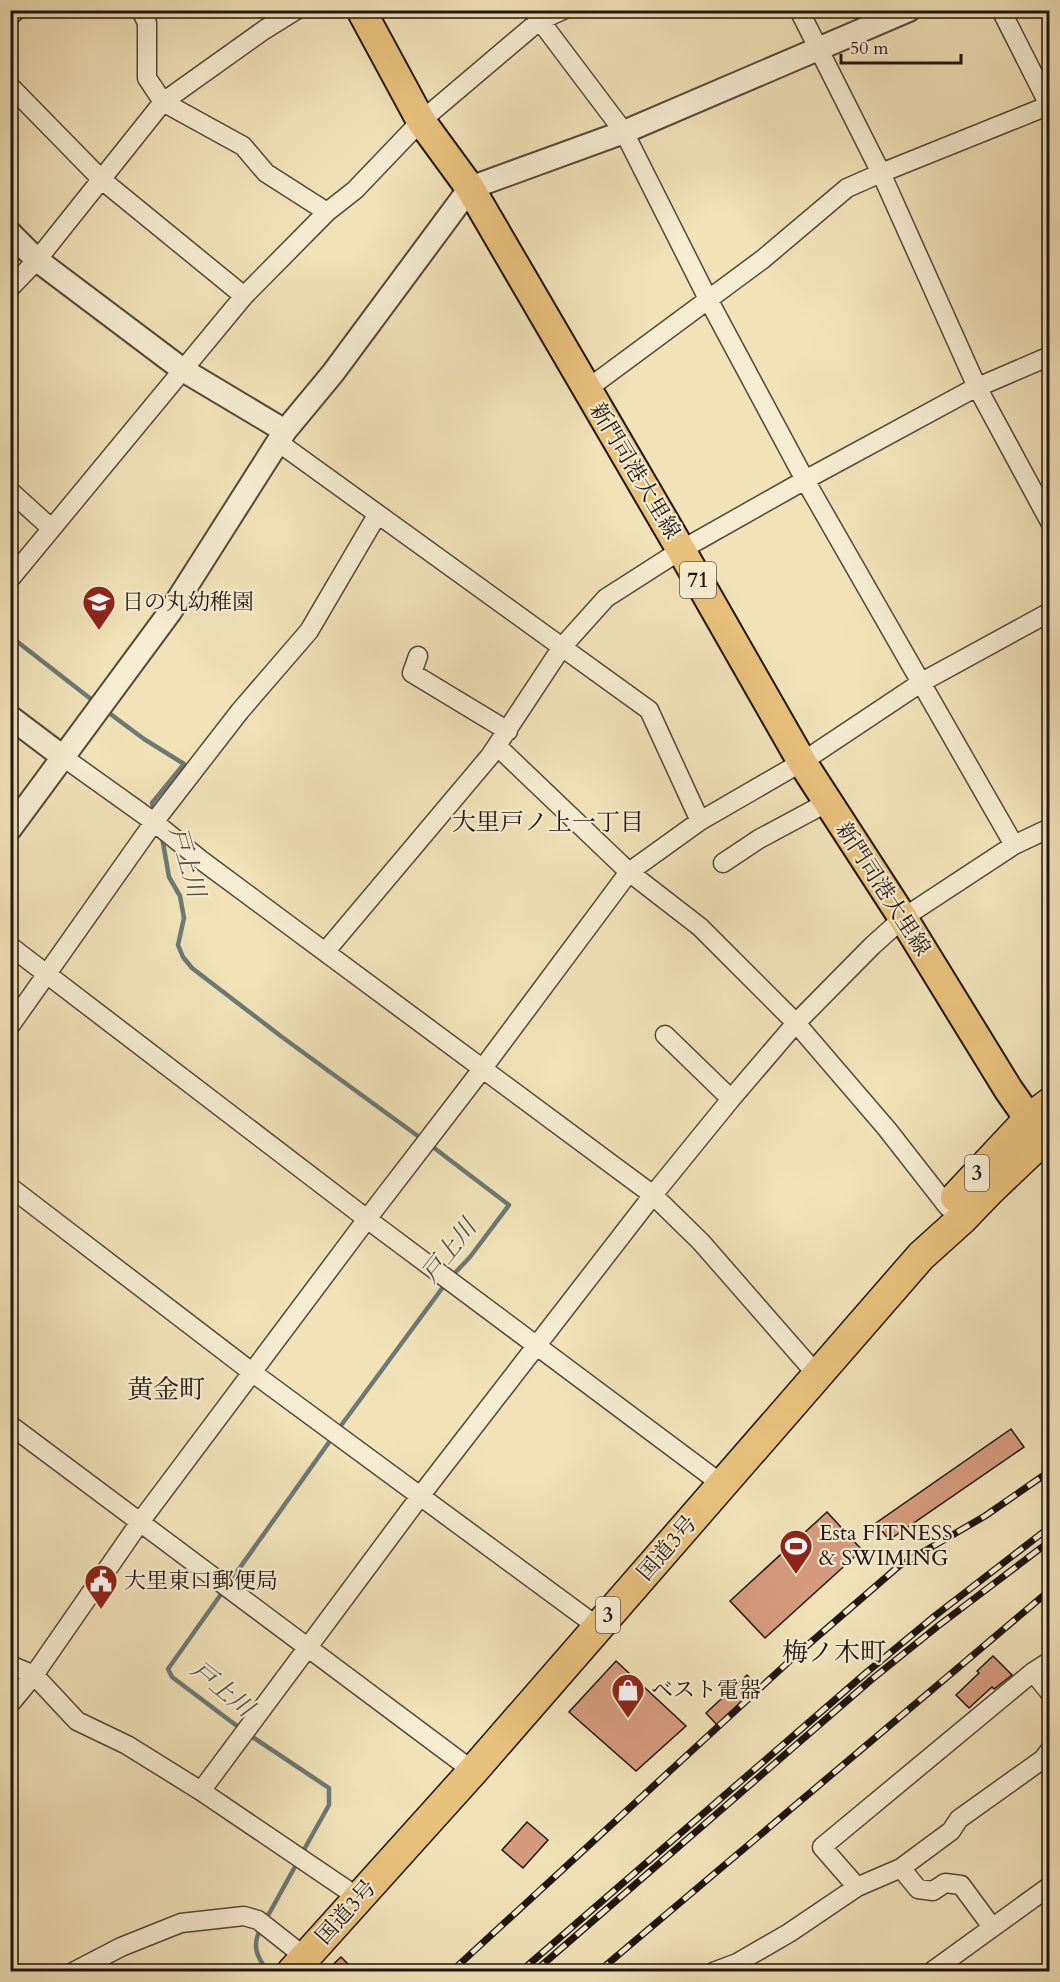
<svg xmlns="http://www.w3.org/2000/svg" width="1060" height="1982" font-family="Cardo,'Noto Serif JP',serif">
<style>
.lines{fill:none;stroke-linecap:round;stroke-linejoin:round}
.stream{stroke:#6c7975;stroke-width:4.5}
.building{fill:#d69b7d;stroke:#201510;stroke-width:1.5}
.minor-casing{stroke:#54483a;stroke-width:21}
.tertiary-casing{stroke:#54483a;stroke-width:26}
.primary-casing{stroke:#201510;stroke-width:32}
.trunk-casing{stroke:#201510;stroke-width:33}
.minor{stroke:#f6ecd1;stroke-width:18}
.tertiary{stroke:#f6ecd1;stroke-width:22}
.primary{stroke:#e8c17c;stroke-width:28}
.trunk{stroke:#e8c17c;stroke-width:30}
.rail-casing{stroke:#201510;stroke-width:7}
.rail{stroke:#f6ecd1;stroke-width:4.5;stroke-dasharray:14;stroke-linecap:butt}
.labels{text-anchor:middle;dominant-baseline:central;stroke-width:4.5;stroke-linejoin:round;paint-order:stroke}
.shield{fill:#f6ecd1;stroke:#60564a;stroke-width:1.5}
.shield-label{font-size:21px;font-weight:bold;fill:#201510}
.street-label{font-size:22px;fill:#201510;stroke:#f6ecd1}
.poi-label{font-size:22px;fill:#201510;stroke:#f6ecd1;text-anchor:start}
.neighbourhood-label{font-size:24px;fill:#201510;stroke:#f6ecd1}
.water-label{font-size:24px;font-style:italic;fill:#4c4f4b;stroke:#f6ecd1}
.quarter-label{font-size:26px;fill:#201510;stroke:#f6ecd1}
</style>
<rect width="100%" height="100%" fill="#f1e2b8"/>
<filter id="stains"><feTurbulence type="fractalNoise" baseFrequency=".00333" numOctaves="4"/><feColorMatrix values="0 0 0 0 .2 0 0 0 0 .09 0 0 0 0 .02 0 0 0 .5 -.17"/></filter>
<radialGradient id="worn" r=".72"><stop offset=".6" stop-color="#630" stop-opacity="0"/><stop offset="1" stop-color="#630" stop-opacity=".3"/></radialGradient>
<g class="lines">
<!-- stream -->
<path class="stream" d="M10,636L96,703
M105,710L144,739L184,764L152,803L154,812
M162,837L169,877L180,896L184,918L178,945L183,957L192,968L282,1037L422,1139
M429,1144L509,1205L470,1257L451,1277
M337,1431L446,1283
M229,1583L332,1438
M224,1590L168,1669L172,1677L241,1729
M248,1734L329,1788V1805L301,1855
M265,1921L297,1863
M261,1928C251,1946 257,1957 268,1972"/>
</g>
<!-- building -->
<path class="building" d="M1011,1429L1024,1447L889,1540L876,1523Z
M827,1512L862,1550L765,1638L730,1601Z
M993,1656L1012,1675L994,1689L992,1687L969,1708L956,1695L979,1673L977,1671Z
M616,1661L686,1726L636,1771L569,1712Z
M747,1675L759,1688L717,1725L706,1713Z
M527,1822L548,1840L523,1868L502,1850Z
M341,1957L355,1971H326Z"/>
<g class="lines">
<defs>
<path id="minor" d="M141,10L147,23V78L163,102L243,146L266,173L327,212
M532,10L624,132L708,299L805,480L1014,845
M799,10L881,173L977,387L1050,522
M1001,10L1050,107
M10,16L17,10
M10,86L102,180L244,296
M10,288L37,260L163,102L264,30L296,10
M586,390L763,259L847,188L881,173L1050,105
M278,442L649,710L700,821
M10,491L51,528
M10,579L244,296L327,212L355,190L421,121L539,21L563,10
M418,656L412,673L508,731
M497,746L629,872L700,927L796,1023L887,1129L948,1207
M63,757L154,822L201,860L653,1195L701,1242L818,1376
M723,863L759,839L828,802
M10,946L367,1219L723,1485
M325,952L490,756L562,647L606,598L681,550L805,480L971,390L1050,356
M10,1026L154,822L240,711L309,631L377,515
M665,1035L731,1099
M10,1187L253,1373L598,1627
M10,1425L473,1771
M10,1665L34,1675L77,1721L127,1745L201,1791L359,1898
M1033,1672L1050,1693
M10,1704L34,1675L140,1522L367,1219L483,1068L629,872L700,821L802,762L922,682L1050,612
M201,1791L421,1495L653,1195L731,1099L796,1023L872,946L903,918L1014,845L1050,828
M901,1868L918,1889L933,1891L945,1883L961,1885L992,1927
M857,1887L822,1847L1033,1672L1050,1661
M73,1972L121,1947L181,1923L244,1916L258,1920L305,1957
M713,1972L737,1963L789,1933L857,1887L901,1868L951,1831L959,1819L1043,1759L1050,1750
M931,1972L1050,1886"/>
<path id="tertiary" d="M10,233L37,260L183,370L285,431
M10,717L63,757
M10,829L170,612L285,431L333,373L470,188L624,132L909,10"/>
<path id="primary" d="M361,10L421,121L470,188L681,550L802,762L903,918L1008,1089L1029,1119L1046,1137"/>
<path id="trunk" d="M956,1197L1029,1119L1050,1103
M292,1972L473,1771L921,1256L962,1219L990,1190L1050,1133"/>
</defs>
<!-- minor casing -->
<use href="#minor" class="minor-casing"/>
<!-- tertiary casing -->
<use href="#tertiary" class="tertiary-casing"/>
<!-- primary casing -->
<use href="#primary" class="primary-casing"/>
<!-- trunk casing -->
<use href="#trunk" class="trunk-casing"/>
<!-- minor -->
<use href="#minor" class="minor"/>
<!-- tertiary -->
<use href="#tertiary" class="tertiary"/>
<!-- primary -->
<use href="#primary" class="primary"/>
<!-- trunk -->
<use href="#trunk" class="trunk"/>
<defs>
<path id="rail" d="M451,1972L795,1656L899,1566L985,1516L1050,1471
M520,1972L867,1672L936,1615L1050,1527
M534,1972L871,1680L938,1626L1050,1541
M598,1972L1050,1590"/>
</defs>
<!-- rail casing -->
<use href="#rail" class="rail-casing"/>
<!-- rail -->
<use href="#rail" class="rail"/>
</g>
<!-- icons -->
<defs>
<symbol id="school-pin" viewBox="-11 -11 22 30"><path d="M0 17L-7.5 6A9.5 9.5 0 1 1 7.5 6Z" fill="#8f2418" stroke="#f6ecd1"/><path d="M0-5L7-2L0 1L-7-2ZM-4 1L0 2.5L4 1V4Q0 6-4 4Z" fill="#fff"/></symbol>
<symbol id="stadium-pin" viewBox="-11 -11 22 30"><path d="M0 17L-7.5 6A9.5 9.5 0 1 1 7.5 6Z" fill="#8f2418" stroke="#f6ecd1"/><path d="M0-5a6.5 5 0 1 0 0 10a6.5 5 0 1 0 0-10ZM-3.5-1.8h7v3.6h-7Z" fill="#fff"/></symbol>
<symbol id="civic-pin" viewBox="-11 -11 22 30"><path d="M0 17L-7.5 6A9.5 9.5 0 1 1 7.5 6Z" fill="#8f2418" stroke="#f6ecd1"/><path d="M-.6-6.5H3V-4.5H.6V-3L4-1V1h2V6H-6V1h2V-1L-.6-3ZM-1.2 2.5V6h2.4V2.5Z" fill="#fff"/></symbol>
<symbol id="shop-pin" viewBox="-11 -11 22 30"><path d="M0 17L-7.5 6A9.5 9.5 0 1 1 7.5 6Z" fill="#8f2418" stroke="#f6ecd1"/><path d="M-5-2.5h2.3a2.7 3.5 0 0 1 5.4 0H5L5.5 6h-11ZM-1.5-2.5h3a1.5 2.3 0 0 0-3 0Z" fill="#fff"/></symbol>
</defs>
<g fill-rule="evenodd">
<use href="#school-pin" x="80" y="583" width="38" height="52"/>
<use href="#stadium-pin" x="777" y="1527" width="38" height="52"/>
<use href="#civic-pin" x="82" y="1562" width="38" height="52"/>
<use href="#shop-pin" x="609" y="1671" width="38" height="52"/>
</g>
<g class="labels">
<!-- shield labels -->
<g class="shield">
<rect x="680" y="562" width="36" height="36" rx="4.5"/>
<rect x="965" y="1155" width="24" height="36" rx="4.5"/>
<rect x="596" y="1597" width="24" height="36" rx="4.5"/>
</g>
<g class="shield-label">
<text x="698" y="580">71</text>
<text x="977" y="1173">3</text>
<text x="608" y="1615">3</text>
</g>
<!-- street labels -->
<g class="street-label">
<text transform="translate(635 471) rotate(59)">新門司港大里線</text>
<text transform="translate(883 889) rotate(57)">新門司港大里線</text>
<text transform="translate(667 1548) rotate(-49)">国道3号</text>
<text transform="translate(346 1912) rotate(-48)">国道3号</text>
</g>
<!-- poi labels -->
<g class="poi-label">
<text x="122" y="602">日の丸幼稚園</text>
<text x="819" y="1533">Esta FITNESS<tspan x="819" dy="25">&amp; SWIMING</tspan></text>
<text x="124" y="1581">大里東口郵便局</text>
<text x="651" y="1690">ベスト電器</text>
</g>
<!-- neighbourhood labels -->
<g class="neighbourhood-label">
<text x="548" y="822">大里戸ノ上一丁目</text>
</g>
<!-- water labels -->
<g class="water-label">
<text transform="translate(187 862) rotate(74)">戸上川</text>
<text transform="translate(449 1251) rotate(-52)">戸上川</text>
<text transform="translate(222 1689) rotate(39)">戸上川</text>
</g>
<!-- quarter labels -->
<g class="quarter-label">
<text x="166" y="1389">黄金町</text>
<text x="834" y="1652">梅ノ木町</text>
</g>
</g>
<!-- margin -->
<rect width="1060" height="1982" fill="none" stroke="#f1e2b8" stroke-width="36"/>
<rect x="12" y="12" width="1036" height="1958" fill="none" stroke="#201510" stroke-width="3"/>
<rect x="18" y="18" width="1024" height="1946" fill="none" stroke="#201510" stroke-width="1.5"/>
<!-- scale -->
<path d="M841 54v9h120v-9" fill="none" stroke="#201510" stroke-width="3"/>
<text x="850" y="54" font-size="18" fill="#201510" stroke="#f6ecd1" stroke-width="4.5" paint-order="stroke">50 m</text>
<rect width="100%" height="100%" filter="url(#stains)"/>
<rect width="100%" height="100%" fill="url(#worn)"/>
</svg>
